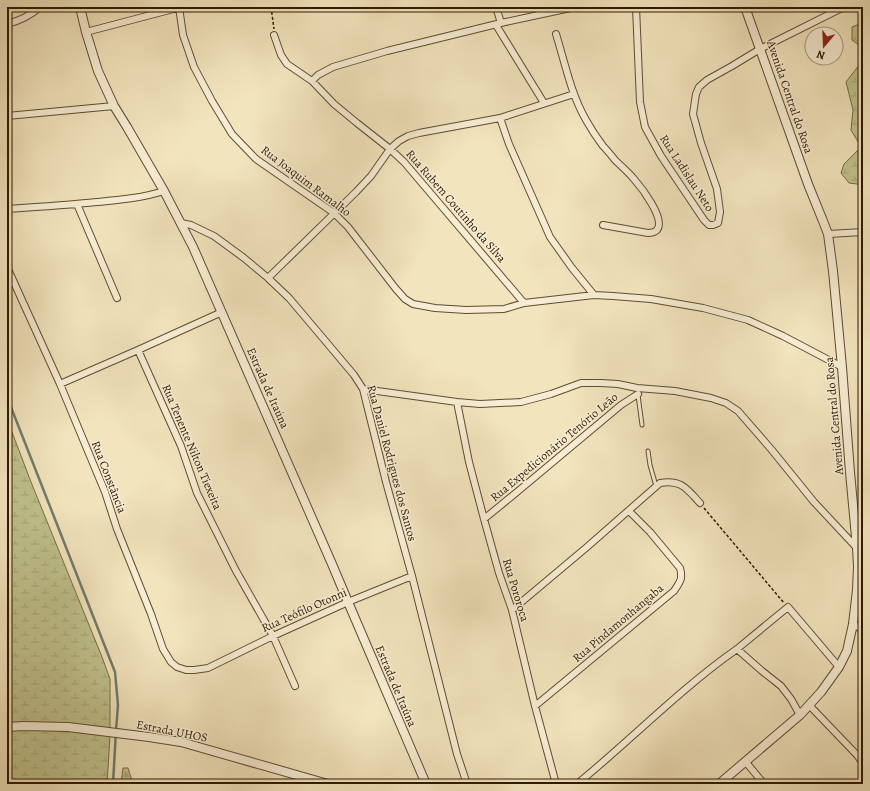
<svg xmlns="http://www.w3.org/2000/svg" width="870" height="791" font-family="Alegreya,serif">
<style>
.forest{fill:url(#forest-firs);stroke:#776e47}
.wetland{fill:url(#wetland-marsh);stroke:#776e47}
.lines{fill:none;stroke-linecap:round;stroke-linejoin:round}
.stream{stroke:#707c6d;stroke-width:2.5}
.service-casing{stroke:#5f4c30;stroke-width:5}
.minor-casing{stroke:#5f4c30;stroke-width:8}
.tertiary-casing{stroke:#5f4c30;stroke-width:10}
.path{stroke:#2e1901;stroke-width:1.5;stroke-dasharray:3 2;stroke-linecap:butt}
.service{stroke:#f7edd4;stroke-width:3}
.minor{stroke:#f7edd4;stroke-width:6}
.tertiary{stroke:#f7edd4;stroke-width:8}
.labels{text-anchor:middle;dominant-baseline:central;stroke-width:3;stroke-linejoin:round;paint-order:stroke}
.street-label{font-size:12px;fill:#2e1901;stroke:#f7edd4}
</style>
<defs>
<pattern id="forest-firs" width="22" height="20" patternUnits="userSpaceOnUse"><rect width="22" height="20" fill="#c0c28d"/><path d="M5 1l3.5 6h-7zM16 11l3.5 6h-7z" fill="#a5a678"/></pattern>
<pattern id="wetland-marsh" width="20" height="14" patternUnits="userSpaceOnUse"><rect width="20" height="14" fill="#c0c28d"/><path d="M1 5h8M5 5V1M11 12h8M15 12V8" fill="none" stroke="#a5a678"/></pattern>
</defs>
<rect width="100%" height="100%" fill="#f2e4bd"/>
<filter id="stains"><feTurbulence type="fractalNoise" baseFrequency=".005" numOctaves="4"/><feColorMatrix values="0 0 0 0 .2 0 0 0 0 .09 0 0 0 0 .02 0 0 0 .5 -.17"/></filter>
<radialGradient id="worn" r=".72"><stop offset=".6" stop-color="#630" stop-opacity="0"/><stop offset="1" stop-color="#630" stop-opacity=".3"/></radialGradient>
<!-- forest -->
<path class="forest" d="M123,768H128L133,784H121Z"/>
<!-- wetland -->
<path class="wetland" d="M863,21V50V48L852,40V27L862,23Z
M863,60V186L857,184L849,183L841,173L844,164L861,147L851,130L853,110L846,82Z
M7,419L31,482L102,657L110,679V736L107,784H7Z"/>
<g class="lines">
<!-- stream -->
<path class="stream" d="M7,397L115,672L118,705L116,730L113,784"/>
<defs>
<path id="service" d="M638,395L642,425
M648,451L650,465L656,486"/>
<path id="minor" d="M179,7L183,35L194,67L212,101L232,134L256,159L334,213L348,227L396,289L405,299L413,304L435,308L466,310L504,309L524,303L594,295L613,296L651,299L703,308L748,320L783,336L842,367
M496,7L501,23
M636,7L640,102L645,127L661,156L704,220L709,225H713L718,223L720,212L717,189L701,143L693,114L696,94L699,87L707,80L732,66L760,49L844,7
M7,24C19,21 31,15 40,7
M496,25L544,103
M86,32L181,7
M556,34C565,63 571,94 586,120C591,129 597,138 603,146C607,150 611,155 615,160C621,166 628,172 634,179C641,187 666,219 657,230C655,232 651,233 648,233L603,225
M274,35L281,55L287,64L312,81L334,104L357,123L390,149L404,162L524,303
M312,81L318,75L333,67L387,51L501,23L575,7
M7,116L114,106
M500,118L509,144L550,237L572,268L594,295
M77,204L117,298
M7,209C37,207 67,205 97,202C119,200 142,198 164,191
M181,223L191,225L214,236L244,258L268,278L289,298L322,337L354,375L363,389L386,482L412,576L457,754L467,784
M828,234L863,232
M7,267L60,384L105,492L117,529L151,614L163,649L171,662L177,667L186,670H194L208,668L273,636L348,602L412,576
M268,278L356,192L371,176L390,149L399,141L408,136L419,133L500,118L574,94
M138,350L181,446L197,493L235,569L273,636L295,686
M60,384L138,350L222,312
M363,389L457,402L480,404L521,402L551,394L581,383H601L618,384L637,388L675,391L711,398L726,403L738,411L771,449L814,502L857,548
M457,402L469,462L484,519L499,573L512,610L535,706L556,784
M484,519L517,492L621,405L638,394
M512,610L587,547L660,483C681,479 687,489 700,503
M853,624L863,630
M737,649L788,607L839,667
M809,705L857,755L863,763
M535,706L674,591C680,582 683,579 680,568L650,532L629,511
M745,761L764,784
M577,784C631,740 680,689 737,649L762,671L781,686L791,699L800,715"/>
<path id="tertiary" d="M80,7L86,32L98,71L114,106L127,127L164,191L193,247L332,564L348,602L426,784
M7,727L23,726L68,727L149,737L181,742L328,784
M719,784L800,715L821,692L839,667L847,651L853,624L857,590L858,567L857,548L850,472L842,367L833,271L828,234L823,221L808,184L745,7"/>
</defs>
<!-- service casing -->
<use href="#service" class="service-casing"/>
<!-- minor casing -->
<use href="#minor" class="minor-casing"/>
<!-- tertiary casing -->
<use href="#tertiary" class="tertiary-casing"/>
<!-- path -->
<path class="path" d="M271,7L274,29
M704,508L784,603"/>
<!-- service -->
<use href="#service" class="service"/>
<!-- minor -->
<use href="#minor" class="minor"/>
<!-- tertiary -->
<use href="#tertiary" class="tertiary"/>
</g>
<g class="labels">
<!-- street labels -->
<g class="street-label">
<text transform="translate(790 97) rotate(71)">Avenida Central do Rosa</text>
<text transform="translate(687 173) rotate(57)">Rua Ladislau Neto</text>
<text transform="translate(306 181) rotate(37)">Rua Joaquim Ramalho</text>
<text transform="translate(456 206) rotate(49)">Rua Rubem Coutinho da Silva</text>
<text transform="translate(268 388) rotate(66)">Estrada de Itaúna</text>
<text transform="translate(834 416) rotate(-95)">Avenida Central do Rosa</text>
<text transform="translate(192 447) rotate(67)">Rua Tenente Nilton Tiexeita</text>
<text transform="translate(554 447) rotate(-40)">Rua Expedicionário Tenório Leão</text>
<text transform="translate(392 463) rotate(75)">Rua Daniel Rodrigues dos Santos</text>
<text transform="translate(109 477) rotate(69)">Rua Constância</text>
<text transform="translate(516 590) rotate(73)">Rua Pororoca</text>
<text transform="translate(304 610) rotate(-24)">Rua Teófilo Otonni</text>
<text transform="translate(618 623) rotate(-40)">Rua Pindamonhangaba</text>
<text transform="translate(396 686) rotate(67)">Estrada de Itaúna</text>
<text transform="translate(172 731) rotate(11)">Estrada UHOS</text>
</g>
</g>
<!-- margin -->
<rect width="870" height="791" fill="none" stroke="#f2e4bd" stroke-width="24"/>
<rect x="8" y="8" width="854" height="775" fill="none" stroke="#2e1901" stroke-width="2"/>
<rect x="12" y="12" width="846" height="767" fill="none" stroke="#2e1901"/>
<!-- north arrow -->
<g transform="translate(824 46) rotate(199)"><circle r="19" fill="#f7edd4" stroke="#a79880"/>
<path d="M0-3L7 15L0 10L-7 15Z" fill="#8f2418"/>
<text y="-6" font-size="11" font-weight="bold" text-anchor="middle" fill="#2e1901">N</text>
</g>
<rect width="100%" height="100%" filter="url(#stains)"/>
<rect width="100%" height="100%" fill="url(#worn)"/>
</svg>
